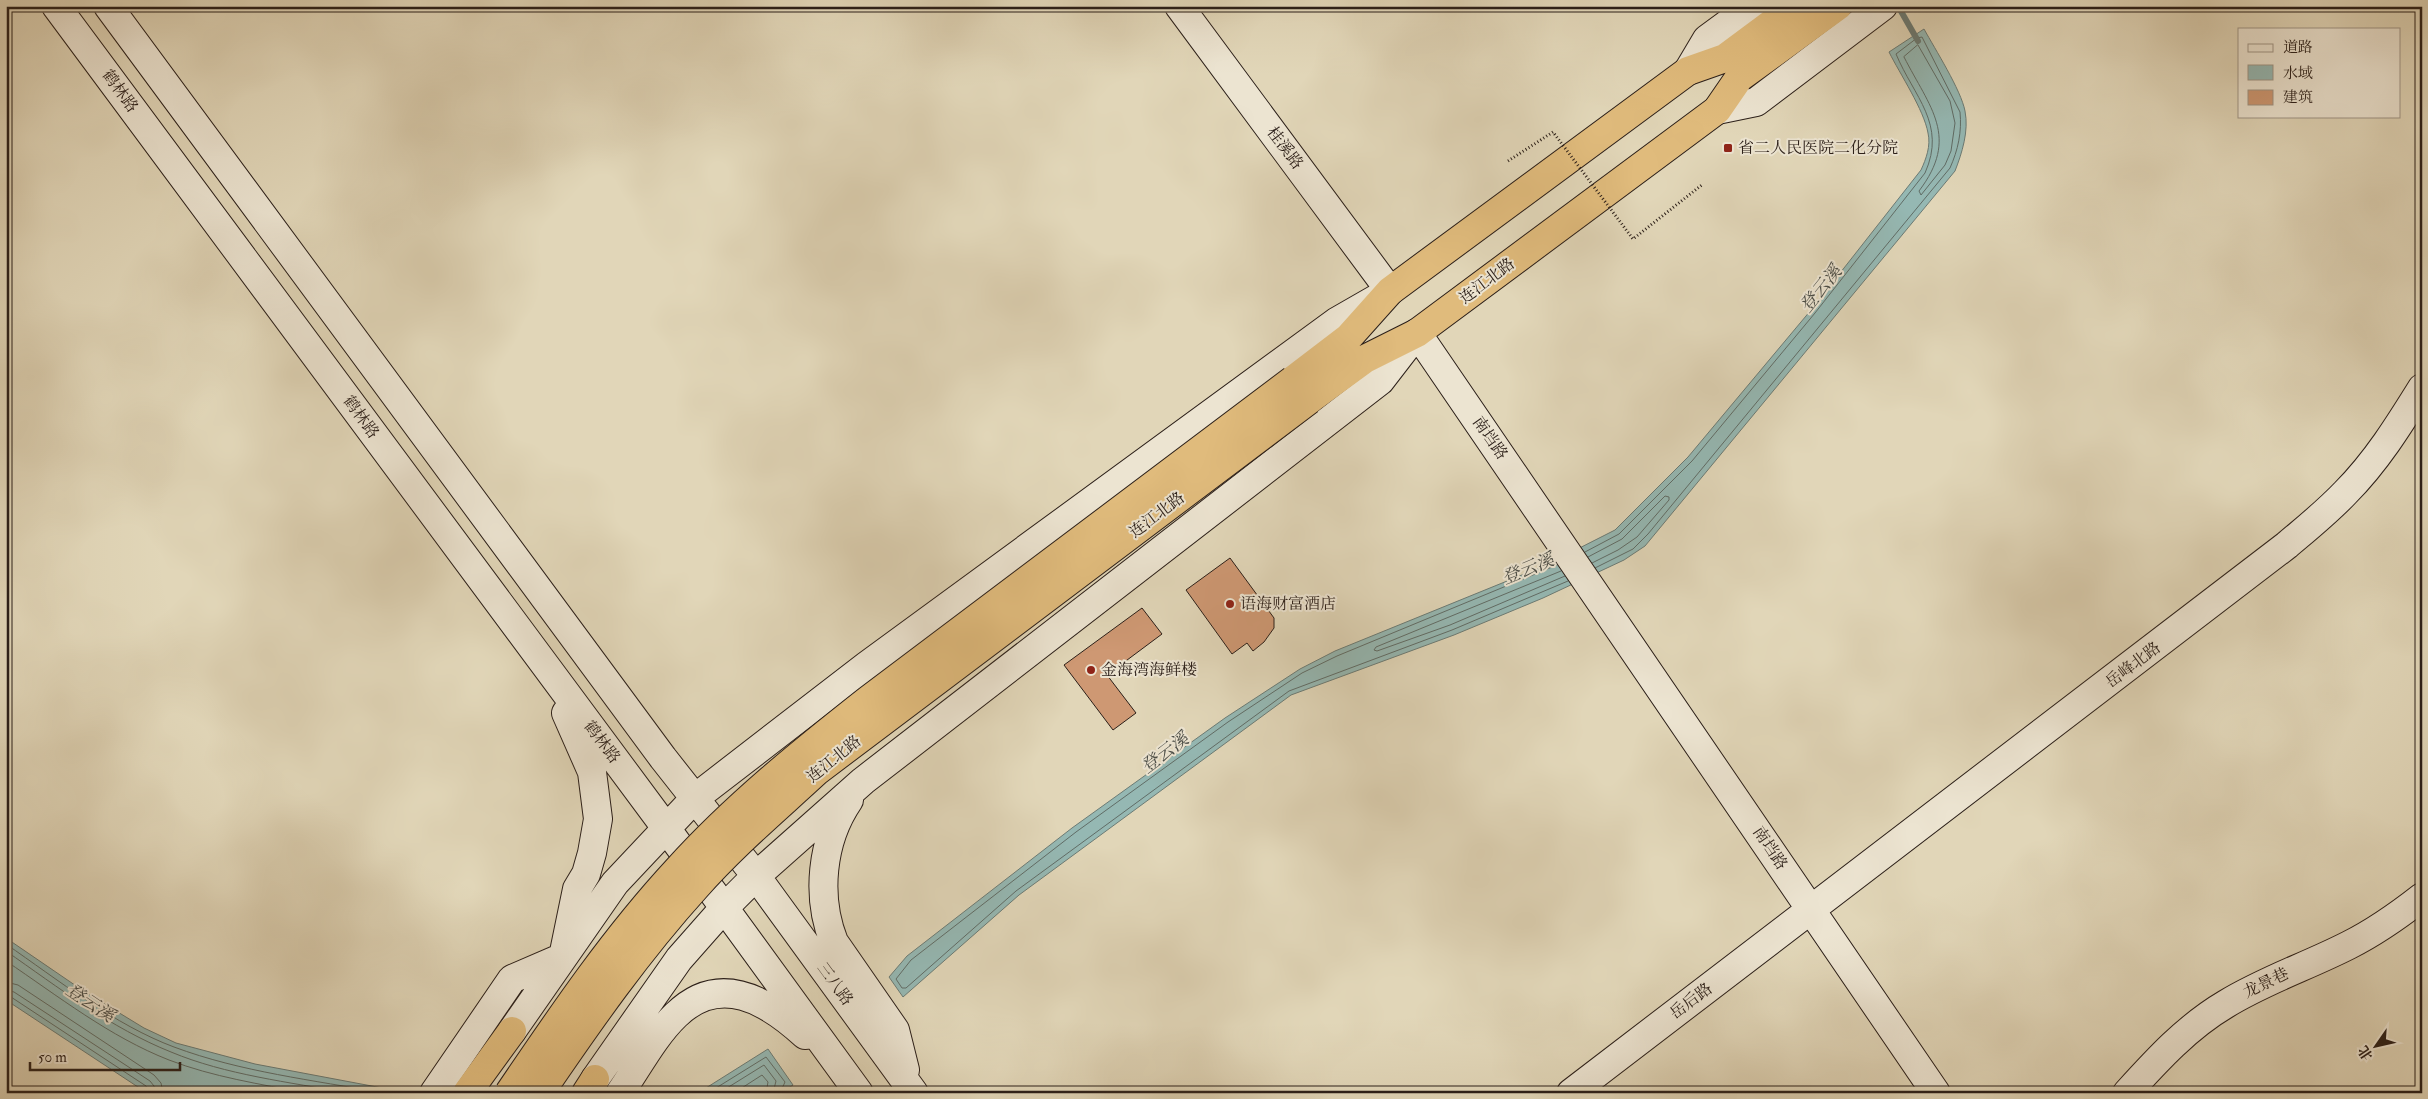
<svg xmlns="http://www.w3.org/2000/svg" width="2428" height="1099" font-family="'IM FELL Double Pica','Noto Serif SC',serif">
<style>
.water{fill:#95b8b3;stroke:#6b7b75}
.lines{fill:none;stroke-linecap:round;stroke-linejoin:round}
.shore{stroke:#606c66;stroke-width:1}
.stream{stroke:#6b7b75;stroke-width:6}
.building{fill:#ce9873;stroke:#2b1f19}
.secondary-casing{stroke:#2b1f19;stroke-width:30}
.highway-casing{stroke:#2b1f19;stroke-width:30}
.secondary{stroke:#ece4d1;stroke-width:28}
.highway{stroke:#e0bb7c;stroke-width:28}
.highway-bridge-casing{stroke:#2b1f19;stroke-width:30;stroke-linecap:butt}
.path-bridge{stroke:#2b1f19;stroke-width:3;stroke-dasharray:1 2.5;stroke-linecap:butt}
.highway-bridge{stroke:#e0bb7c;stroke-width:28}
.poi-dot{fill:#8f2418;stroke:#ece4d1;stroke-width:2}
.labels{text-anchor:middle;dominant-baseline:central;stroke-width:4;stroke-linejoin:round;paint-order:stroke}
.street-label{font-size:16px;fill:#2b1f19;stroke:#ece4d1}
.poi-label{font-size:16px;fill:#2b1f19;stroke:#ece4d1;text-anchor:start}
.water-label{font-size:18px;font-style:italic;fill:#4b4d47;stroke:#ece4d1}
</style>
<rect width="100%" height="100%" fill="#e1d6b8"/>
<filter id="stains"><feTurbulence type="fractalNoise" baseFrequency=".004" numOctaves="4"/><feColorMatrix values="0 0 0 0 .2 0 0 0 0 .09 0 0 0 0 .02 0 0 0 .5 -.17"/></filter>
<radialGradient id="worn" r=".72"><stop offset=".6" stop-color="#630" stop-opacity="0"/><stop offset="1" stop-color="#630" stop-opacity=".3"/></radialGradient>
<!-- water -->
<path class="water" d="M1924,29C1935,49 1961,90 1965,111C1969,131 1962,153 1955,171L1645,546L1624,560L1543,598L1454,635L1291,695L1019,895L903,997L889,977L907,956L1072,828L1225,718L1300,669L1335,651L1544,566L1615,530L1688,457L1811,310L1921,170C1926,159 1931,146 1928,133C1924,110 1900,74 1889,52Z
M6,938L85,992L144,1028L176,1043L255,1064L393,1090L391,1093H149L144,1091L6,1000Z
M768,1049L793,1085L781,1093H698Z"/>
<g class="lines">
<!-- shore -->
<path class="shore" d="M1918,45L1950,101L1955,123L1951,151L1945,165L1921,195L1919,191C1960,137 1930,108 1904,57Z
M1585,552L1619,534L1692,461L1815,313L1925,173C1947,124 1914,97 1896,54L1917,38L1922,37L1960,112C1962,132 1958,150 1950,168L1648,534L1633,549L1595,568
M1588,557L1622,539L1665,496L1669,497V500L1637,537L1618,550L1592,563
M1557,565L1337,656L1302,673L1228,722L1076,832L911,960L896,979L902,988H906L1016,891L1289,691L1452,630L1568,581
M1561,571L1376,647L1374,650L1377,651L1450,625L1565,576
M6,944C58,980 115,1025 174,1047C241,1072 313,1080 383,1093
M6,951C59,988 111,1028 171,1052C226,1075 289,1082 348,1093
M6,961C58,996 110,1037 169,1060C213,1077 260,1084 306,1093
M6,982L18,985L154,1075L161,1083L163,1093
M6,990L14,992L150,1081L154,1086L155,1093
M6,996L11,997L146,1086L149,1093
M708,1093L766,1057L785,1082L780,1093
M719,1093L764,1065L776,1081L773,1093
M734,1093L762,1075L768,1082L766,1093"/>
<!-- stream -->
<path class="stream" d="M1898,6L1918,41"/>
</g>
<!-- building -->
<path class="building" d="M1230,558L1274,618V628L1264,642L1253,651L1247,643L1232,654L1186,590Z
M1142,608L1162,634L1107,675L1136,713L1113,730L1064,665Z"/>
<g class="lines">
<defs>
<path id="secondary" d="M56,6L666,828L859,1093
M108,6L663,758L756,876L914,1093
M1688,71L1707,39L1752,6
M1717,110L1756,102L1883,6
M849,800C821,841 816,897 834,942L895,1030L905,1070
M512,1031L615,883L695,798L866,666L1336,322L1390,291L1179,6
M595,1079L679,959L724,908L756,876L863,781L1380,381L1417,333L1936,1093
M434,1093L512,979L563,957L577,889L586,874L592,853L598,819L592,772L566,713
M620,1093C638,1067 654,1036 676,1015C720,972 768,1001 805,1035
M1571,1093L2287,545C2307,528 2327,512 2345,493C2376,462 2399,425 2422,388
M2127,1093C2157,1060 2187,1027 2226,1004C2265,980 2308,966 2349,945C2375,932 2399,915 2422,897"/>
<path id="highway" d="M1293,380L1348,338L1390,291L1688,71L1725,58L1795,6
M1309,400L1365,359L1417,333L1717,110L1739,78L1838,6
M467,1093L512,1031
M586,1093L595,1079"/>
</defs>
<!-- secondary casing -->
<use href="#secondary" class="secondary-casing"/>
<!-- highway casing -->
<use href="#highway" class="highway-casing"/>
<!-- secondary -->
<use href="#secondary" class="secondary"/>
<!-- highway -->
<use href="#highway" class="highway"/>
<defs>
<path id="highway-bridge" d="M509,1093C562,1015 614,938 678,869C735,806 802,752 868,700L1293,380
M540,1093C589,1021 638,951 696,887C733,845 776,809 817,771L1309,400"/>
</defs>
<!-- highway-bridge casing -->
<use href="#highway-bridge" class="highway-bridge-casing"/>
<!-- path-bridge -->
<path class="path-bridge" d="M1508,161L1553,132L1633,239L1703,184"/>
<!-- highway-bridge -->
<use href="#highway-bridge" class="highway-bridge"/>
</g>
<!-- markers -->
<g class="poi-dot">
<rect x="1723" y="143" width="10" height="10" rx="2.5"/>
<circle cx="1230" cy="604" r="5"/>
<circle cx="1091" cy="670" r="5"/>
</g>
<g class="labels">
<!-- street labels -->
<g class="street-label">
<text transform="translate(120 91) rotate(54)">鹤林路</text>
<text transform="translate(1285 148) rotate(53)">桂溪路</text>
<text transform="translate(1487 281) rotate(-37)">连江北路</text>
<text transform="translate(361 417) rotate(54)">鹤林路</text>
<text transform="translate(1490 438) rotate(55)">南垱路</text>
<text transform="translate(1157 515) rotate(-37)">连江北路</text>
<text transform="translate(2133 665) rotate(-37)">岳峰北路</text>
<text transform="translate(602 742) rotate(53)">鹤林路</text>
<text transform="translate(834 759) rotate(-39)">连江北路</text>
<text transform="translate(1770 848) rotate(56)">南垱路</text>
<text transform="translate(2266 983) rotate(-26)">龙景巷</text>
<text transform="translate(835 984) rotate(54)">三八路</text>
<text transform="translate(1691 1001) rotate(-37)">岳后路</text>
</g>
<!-- poi labels -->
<g class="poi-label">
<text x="1738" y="148">省二人民医院二化分院</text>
<text x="1240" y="604">语海财富酒店</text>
<text x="1101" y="670">金海湾海鲜楼</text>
</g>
<!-- water labels -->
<g class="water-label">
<text transform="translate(1821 289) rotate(-51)">登云溪</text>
<text transform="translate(1528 569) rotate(-22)">登云溪</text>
<text transform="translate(1165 753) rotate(-37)">登云溪</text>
<text transform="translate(90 1003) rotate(34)">登云溪</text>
</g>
</g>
<!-- margin -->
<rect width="2428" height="1099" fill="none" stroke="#e1d6b8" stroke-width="25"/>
<rect x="8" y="8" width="2413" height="1084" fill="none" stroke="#2b1f19" stroke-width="2.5"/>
<rect x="12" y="12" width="2403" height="1074" fill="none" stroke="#2b1f19"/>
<!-- legend -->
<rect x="2238" y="28" width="162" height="90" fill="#ece4d1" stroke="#9f9587"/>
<rect x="2248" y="44" width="25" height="8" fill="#ece4d1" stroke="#9f9587"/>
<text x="2283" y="52" font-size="15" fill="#2b1f19">道路</text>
<rect x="2248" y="65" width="25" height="15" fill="#95b8b3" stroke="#9f9587"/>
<text x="2283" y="78" font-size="15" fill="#2b1f19">水域</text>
<rect x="2248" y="90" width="25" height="15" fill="#ce9873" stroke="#9f9587"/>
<text x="2283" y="102" font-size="15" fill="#2b1f19">建筑</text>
<!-- north arrow -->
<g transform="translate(2376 1046) rotate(236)" stroke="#ece4d1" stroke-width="4" paint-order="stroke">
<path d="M0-4L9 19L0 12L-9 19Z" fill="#2b1f19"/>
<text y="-8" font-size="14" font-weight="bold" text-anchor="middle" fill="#2b1f19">北</text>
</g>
<!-- scale -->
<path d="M30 1062v8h150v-8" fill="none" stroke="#2b1f19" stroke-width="2.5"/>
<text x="38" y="1062" font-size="15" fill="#2b1f19" stroke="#ece4d1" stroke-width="4" paint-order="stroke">50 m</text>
<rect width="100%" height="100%" filter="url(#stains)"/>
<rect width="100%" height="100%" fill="url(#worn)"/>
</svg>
